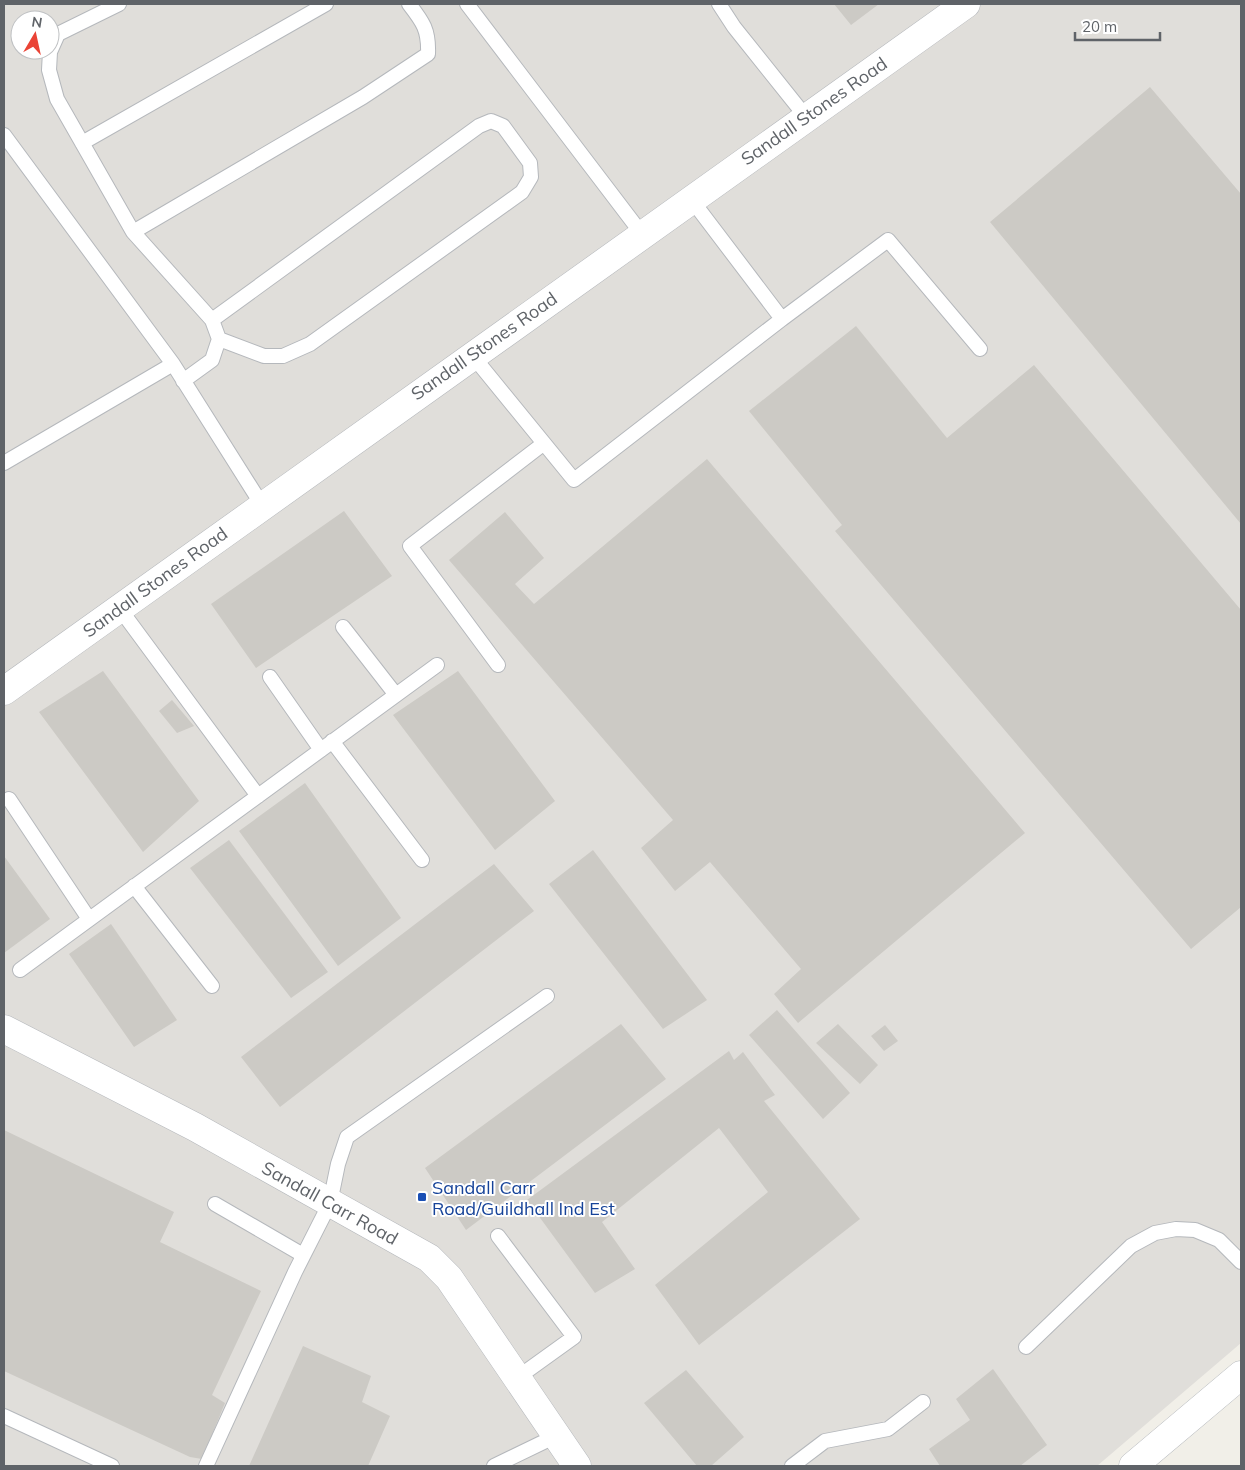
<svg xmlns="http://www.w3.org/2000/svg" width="1245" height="1470" font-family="Mulish,sans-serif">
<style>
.industrial{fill:#e0deda;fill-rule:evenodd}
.building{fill:#cccac5}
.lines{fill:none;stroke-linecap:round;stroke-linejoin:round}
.service-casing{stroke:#b5b8bc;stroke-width:16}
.minor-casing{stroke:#b5b8bc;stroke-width:29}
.tertiary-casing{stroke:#b5b8bc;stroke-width:29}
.service{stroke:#fff;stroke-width:14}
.minor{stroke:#fff;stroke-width:28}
.tertiary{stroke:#fff;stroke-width:28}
.transit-dot{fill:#1a4fb4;stroke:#fff;stroke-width:2}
.labels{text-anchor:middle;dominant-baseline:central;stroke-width:4;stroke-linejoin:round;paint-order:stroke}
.street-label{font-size:18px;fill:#5f6368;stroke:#fff}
.transit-label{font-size:18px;fill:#164399;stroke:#fff;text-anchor:start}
</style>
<rect width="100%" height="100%" fill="#f1efe8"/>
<!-- industrial -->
<path class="industrial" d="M4,4H1241V1343L1097,1466H4ZM20,20H50V50H20Z"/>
<!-- building -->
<path class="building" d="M834,4H879L851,25Z
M1150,87L1241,194V524L990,222Z
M856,326L947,438L1034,365L1241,610V907L1191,949L835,531L842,525L749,411Z
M707,459L1025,833L798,1023L774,994L801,969L710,862L675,891L641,848L673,820L449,560L505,512L544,558L515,584L534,604Z
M344,511L392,576L256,668L211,604Z
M103,671L199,801L143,852L39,712Z
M458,671L555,801L495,850L393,715Z
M172,700L194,726L177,733L159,711Z
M305,783L401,918L338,966L239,831Z
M229,840L328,972L291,998L190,868Z
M593,850L707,1000L663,1029L549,884Z
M4,856L50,919L4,953Z
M494,864L534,911L280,1107L241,1057Z
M111,924L177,1020L134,1047L69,954Z
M777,1010L850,1093L823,1119L749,1035Z
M621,1024L666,1079L466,1230L425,1168Z
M838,1024L878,1065L860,1084L816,1043Z
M885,1025L898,1041L884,1051L871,1036Z
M729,1051L734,1060L743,1052L775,1095L764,1101L860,1219L699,1345L655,1285L768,1192L719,1128L602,1222L635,1269L595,1293L527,1200Z
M4,1130L174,1212L160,1242L261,1291L212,1395L225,1403L202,1459L190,1457L4,1371Z
M303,1346L371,1376L362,1402L390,1416L368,1466H249Z
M993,1369L1047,1445L1020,1466H940L929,1449L970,1420L956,1399Z
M686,1370L744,1437L711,1466H697L644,1403Z"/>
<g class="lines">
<defs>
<path id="service" d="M119,4L58,34L50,52L49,70L57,99L133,232L212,320L219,339L212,360L183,381
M467,4L642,234
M719,4L734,27L806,117
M4,135L173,364L262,505
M82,143L326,4
M691,199L782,319L888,240L980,349
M133,232L363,97L428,54C429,30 423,22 409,4
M212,320L479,126L491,121L503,126L530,163L531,177L522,192L310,344L283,356H264L219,339
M472,355L574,480L782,319
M4,463L173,364
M120,609L258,796
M343,627L396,695
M498,665L410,546L543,444
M270,677L321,750
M332,741L422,860
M9,799L89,919
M134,886L212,986
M20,970L437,665
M215,1204L303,1255
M498,1236L574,1337L517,1378
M1026,1347L1131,1246L1155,1233L1176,1229L1195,1230L1219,1240L1241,1262
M4,1416L112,1466
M206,1466L295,1272L330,1203L338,1164L347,1137L547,996
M494,1466L556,1436
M792,1466L825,1441L888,1429L923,1402"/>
<path id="minor" d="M4,691L966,4
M4,1029L195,1127L429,1258L449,1278L577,1466"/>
<path id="tertiary" d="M1133,1466L1241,1375"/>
</defs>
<!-- service casing -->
<use href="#service" class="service-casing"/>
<!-- minor casing -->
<use href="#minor" class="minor-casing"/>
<!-- tertiary casing -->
<use href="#tertiary" class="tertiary-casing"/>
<!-- service -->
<use href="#service" class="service"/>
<!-- minor -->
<use href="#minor" class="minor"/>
<!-- tertiary -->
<use href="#tertiary" class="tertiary"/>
</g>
<!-- markers -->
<rect class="transit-dot" x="417" y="1192" width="10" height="10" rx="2.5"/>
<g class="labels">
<!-- street labels -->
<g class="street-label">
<text transform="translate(814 111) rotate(-35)">Sandall Stones Road</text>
<text transform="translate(484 346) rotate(-35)">Sandall Stones Road</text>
<text transform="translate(155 582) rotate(-36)">Sandall Stones Road</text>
<text transform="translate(330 1203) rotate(29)">Sandall Carr Road</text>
</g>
<!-- transit labels -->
<g class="transit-label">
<text x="432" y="1187">Sandall Carr<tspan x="432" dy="21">Road/Guildhall Ind Est</tspan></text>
</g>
</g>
<!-- border -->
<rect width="1245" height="1470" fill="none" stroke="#5f6368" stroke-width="10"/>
<!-- north arrow -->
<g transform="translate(35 35) rotate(9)"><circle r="24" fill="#ffffff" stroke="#bfc1c3"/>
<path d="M0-4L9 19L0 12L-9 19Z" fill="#ea4335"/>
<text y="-8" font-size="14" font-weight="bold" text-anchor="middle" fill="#5f6368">N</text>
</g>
<!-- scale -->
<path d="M1075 32v8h85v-8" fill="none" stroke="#5f6368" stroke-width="2.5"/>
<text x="1082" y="32" font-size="15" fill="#5f6368" stroke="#ffffff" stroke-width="4" paint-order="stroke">20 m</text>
</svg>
